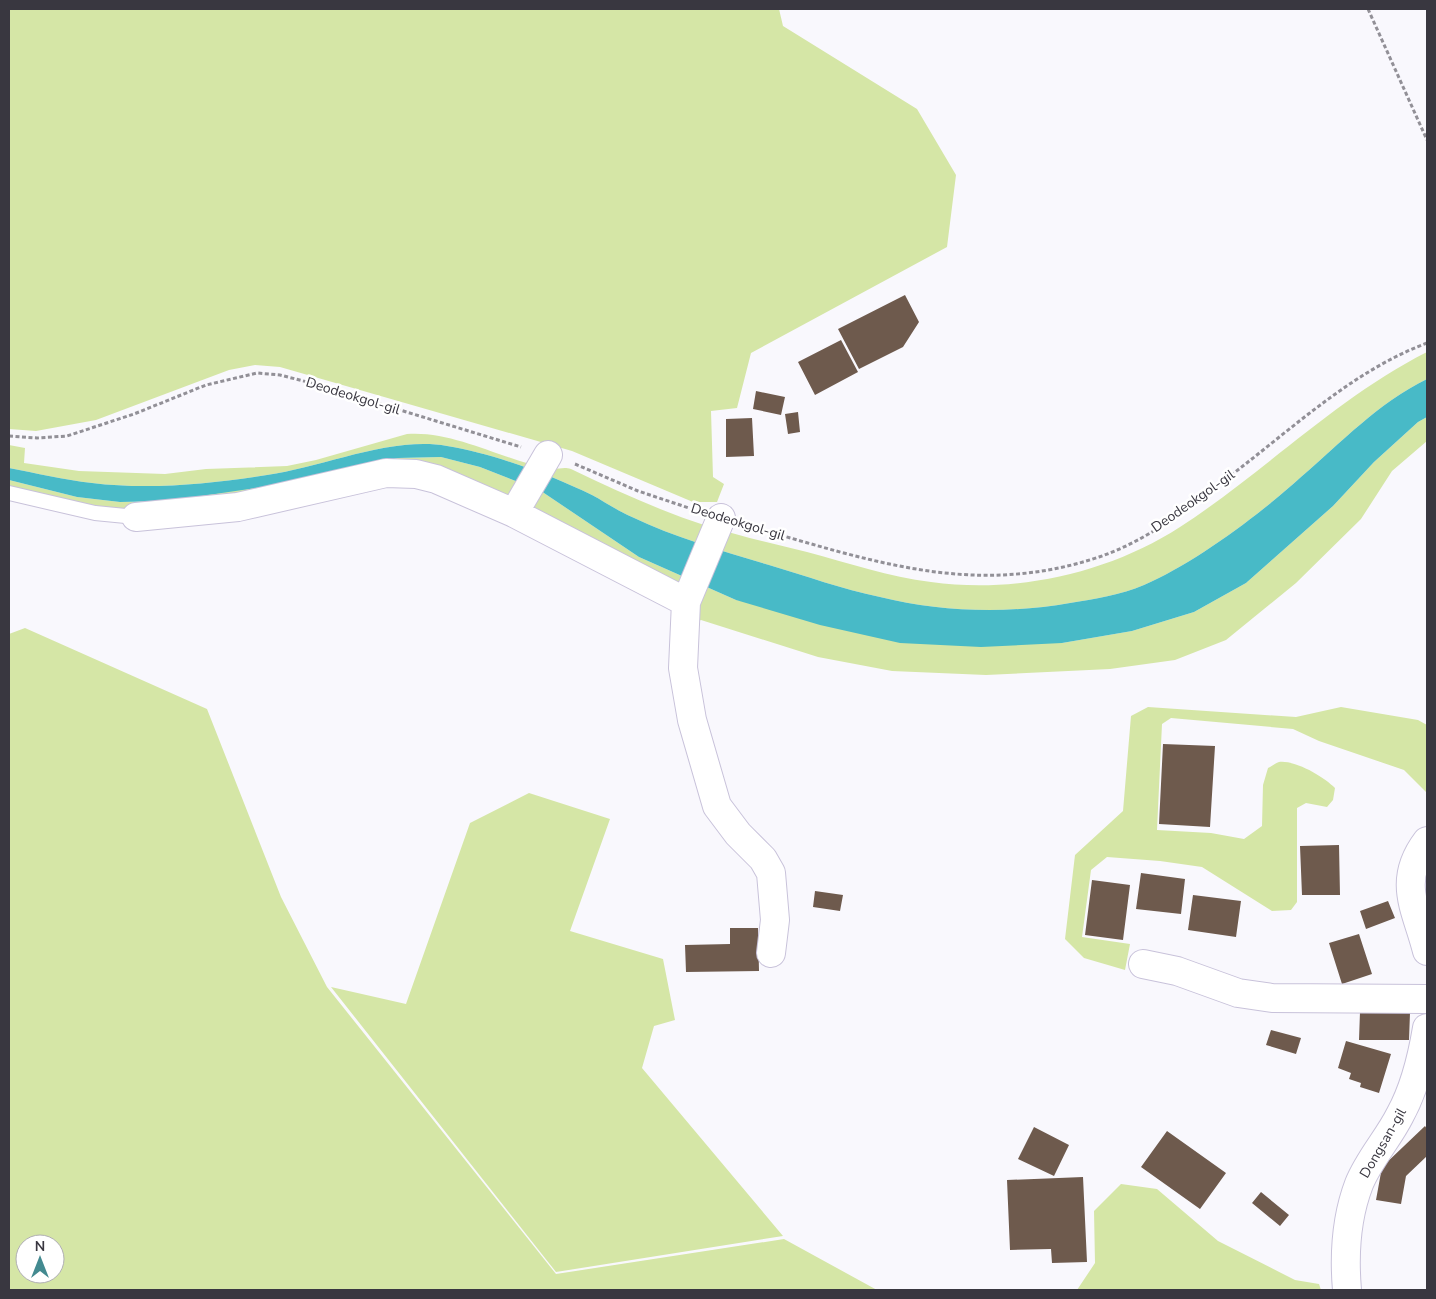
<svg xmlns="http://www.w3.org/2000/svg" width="1436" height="1299" font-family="'Nunito Sans',sans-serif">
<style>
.green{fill:#d5e6a6;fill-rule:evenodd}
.water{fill:#48bac7}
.building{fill:#6e5a4d}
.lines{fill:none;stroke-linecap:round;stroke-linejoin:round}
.service-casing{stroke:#c8c2da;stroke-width:16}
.minor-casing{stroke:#c8c2da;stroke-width:30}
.path{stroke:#929097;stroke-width:3;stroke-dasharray:4 2.5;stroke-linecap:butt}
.service{stroke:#fff;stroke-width:14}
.minor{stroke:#fff;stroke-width:28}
.labels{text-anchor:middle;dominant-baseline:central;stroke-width:5;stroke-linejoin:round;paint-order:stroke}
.street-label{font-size:14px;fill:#393740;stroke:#fff}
</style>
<rect width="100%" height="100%" fill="#f9f8fd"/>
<!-- green -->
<path class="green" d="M9,9H779L783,26L917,109L956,175L947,247L751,353L737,408L711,411L713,477L724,484L717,502H693L572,451L280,367L255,365L229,370L96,420L36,431L9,429Z
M1427,352V379C1378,403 1342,442 1301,477C1259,515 1195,563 1144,585C1121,595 1094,599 1070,603C1007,614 941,612 880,597C842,589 806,576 769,565C723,551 676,538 632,517C618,511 605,502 592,495C551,475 492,453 447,446C392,436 323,467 267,475C210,484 149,490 92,483C64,480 36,473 9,468V445L25,448L24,463L79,471L165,474L206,469L287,466L316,460L407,434C449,431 490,453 530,464C537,466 546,469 553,469C560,469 564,467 571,469C615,490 660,511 707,526C740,536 774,544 807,552C849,563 889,577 931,582C1016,594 1109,573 1180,527C1265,472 1336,398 1427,352Z
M1427,417V441L1392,471L1361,519L1296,583L1226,640L1175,660L1110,669L986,675L892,671L818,657L701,620L693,623L461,477L150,511L106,509L9,489V480L77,497L120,502L167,501L398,458L441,457L480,467L541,491L639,557L736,600L1062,643L1132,631L1194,612L1246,583L1333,506L1374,462L1418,422Z
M25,628L207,709L281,897L327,987L556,1274L784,1239L877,1290H9V634ZM25,1244H55V1274H25Z
M1148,707L1296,717L1341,707L1418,720L1427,725V793L1404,770L1319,741L1293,729L1171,718L1162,724L1157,830L1211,833L1244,839L1262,826L1263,785L1268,768C1272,766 1276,763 1279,762C1296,760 1324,777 1335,788L1333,800L1327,807L1306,803L1297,808V902L1291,910L1272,911L1202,867L1160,861L1107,857L1091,870L1082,937L1130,944L1125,970L1084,958L1065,939L1075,855L1123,811L1131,716Z
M529,793L610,819L570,931L663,959L675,1020L654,1026L642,1068L783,1236L556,1272L331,987L406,1004L470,823Z
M1121,1184L1157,1189L1218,1241L1295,1280L1319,1284L1321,1290H1077L1095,1263L1094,1211Z"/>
<!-- water -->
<path class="water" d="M1427,379V417L1418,422L1374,462L1333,506L1246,583L1194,612L1132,631L1062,643L981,647L900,643L820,625L736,600L639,557L541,491L480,467L441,457L398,458L269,486L167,501L120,502L77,497L9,480V468C36,473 64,480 92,483C149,490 210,484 267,475C323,467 392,436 447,446C492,453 551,475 592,495C605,502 618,511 632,517C676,538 723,551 769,565C806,576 842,589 880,597C941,612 1007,614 1070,603C1094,599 1121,595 1144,585C1195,563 1259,515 1301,477C1342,442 1378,403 1427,379Z"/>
<!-- building -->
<path class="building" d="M905,295L919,322L903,347L859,369L838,329Z
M841,340L858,372L815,395L798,362Z
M756,391L785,397L781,415L753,409Z
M798,412L800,432L788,434L785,414Z
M752,418L754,456L726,457V419Z
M1163,744L1215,746L1210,827L1159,824Z
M1339,845L1340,895H1302L1300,846Z
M1141,873L1185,879L1181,914L1136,909Z
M1092,880L1130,885L1123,940L1085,935Z
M815,891L843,895L840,911L813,907Z
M1193,895L1241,901L1236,937L1188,930Z
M1388,901L1395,918L1366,929L1360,911Z
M730,928H758L759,971L686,972L685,945L730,944Z
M1359,934L1372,974L1342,984L1329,943Z
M1360,1012L1410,1013L1409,1040H1359Z
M1271,1030L1301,1038L1296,1054L1266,1045Z
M1346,1041L1391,1054L1379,1093L1360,1087L1361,1083L1349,1079L1351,1073L1338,1068Z
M1425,1126L1427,1129V1156L1406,1176L1401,1204L1376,1200L1382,1167Z
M1034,1127L1069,1145L1054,1176L1018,1159Z
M1167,1131L1226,1173L1200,1209L1141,1167Z
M1083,1177L1087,1262L1052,1263L1051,1249L1010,1250L1007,1180Z
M1261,1192L1289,1215L1280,1226L1252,1203Z"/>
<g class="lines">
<defs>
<path id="service" d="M9,493L95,513L136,517"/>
<path id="minor" d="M514,513L548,455
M136,517L238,507L386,473L416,474L436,479L514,513L686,602
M721,518L686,602L683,668L692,720L717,806L738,834L763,859L771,873L775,920L771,953
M1427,841C1396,882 1417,910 1427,951
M1143,964L1177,971L1238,993L1272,998L1427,999
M1347,1290C1344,1255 1346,1218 1359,1184C1369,1159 1388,1139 1400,1115C1415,1088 1422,1058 1427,1028"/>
</defs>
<!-- service casing -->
<use href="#service" class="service-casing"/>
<!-- minor casing -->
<use href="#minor" class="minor-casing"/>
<!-- path -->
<path class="path" d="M1368,9L1427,140
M9,436L37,438L67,436L134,414L206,385L257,373L280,375L315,384L521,447
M575,464L638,491L695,510
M749,526C869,560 974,599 1099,557C1155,538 1203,497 1248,462C1304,418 1360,368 1427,343"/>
<!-- service -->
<use href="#service" class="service"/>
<!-- minor -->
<use href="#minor" class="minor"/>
</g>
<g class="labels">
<!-- street labels -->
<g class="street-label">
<text transform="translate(353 396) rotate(17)">Deodeokgol-gil</text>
<text transform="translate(1193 501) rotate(-35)">Deodeokgol-gil</text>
<text transform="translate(738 522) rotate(17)">Deodeokgol-gil</text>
<text transform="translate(1383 1143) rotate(-60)">Dongsan-gil</text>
</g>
</g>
<!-- border -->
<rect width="1436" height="1299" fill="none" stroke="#393740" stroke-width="20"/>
<!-- north arrow -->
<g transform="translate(40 1259)"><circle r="24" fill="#ffffff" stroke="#b0afb3"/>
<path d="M0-4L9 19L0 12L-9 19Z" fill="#438a90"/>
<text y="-8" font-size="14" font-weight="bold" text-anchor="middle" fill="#393740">N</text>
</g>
</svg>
